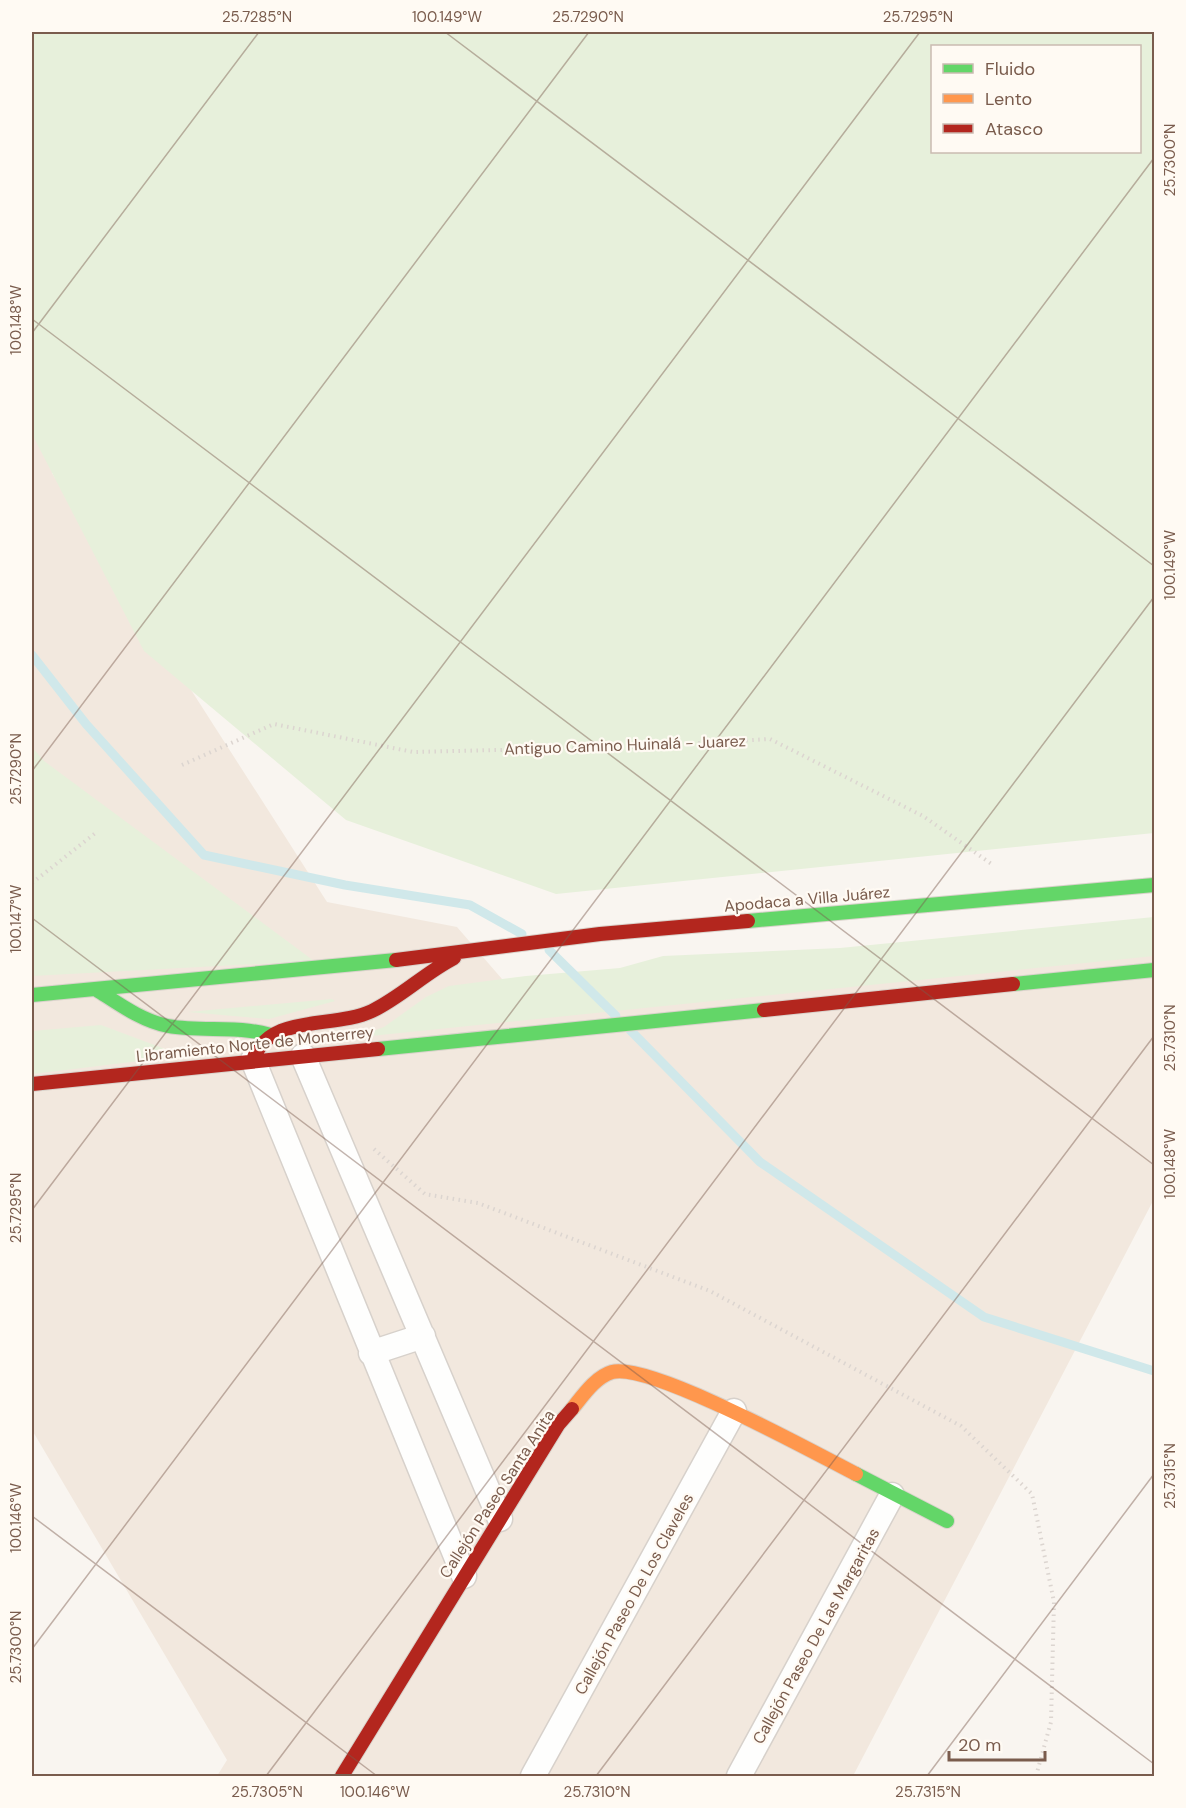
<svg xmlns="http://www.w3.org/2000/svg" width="1186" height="1808" font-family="'DM Sans',sans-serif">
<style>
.residential{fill:#f2e8de}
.green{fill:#e7f0db;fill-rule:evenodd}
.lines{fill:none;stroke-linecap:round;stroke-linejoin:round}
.stream{stroke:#d0e8ea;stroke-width:9}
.street-casing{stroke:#d7d1cb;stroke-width:27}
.fast-casing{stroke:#d9d2cb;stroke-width:16}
.slow-casing{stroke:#d9d2cb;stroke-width:16}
.jam-casing{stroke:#d9d2cb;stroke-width:16}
.path{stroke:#dcd5d0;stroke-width:4;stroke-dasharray:1.5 4.5;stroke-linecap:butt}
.street{stroke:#fefefd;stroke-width:24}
.fast{stroke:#63d668;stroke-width:14}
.slow{stroke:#ff974d;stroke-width:14}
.jam{stroke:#b3261e;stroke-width:14}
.ticks{fill:none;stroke:#7a5c4d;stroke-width:1.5;stroke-opacity:0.45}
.labels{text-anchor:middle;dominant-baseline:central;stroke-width:4.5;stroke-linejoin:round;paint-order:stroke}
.street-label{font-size:16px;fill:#7a5c4d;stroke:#fffaf3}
.neatline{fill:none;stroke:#7a5c4d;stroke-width:2}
.ticks-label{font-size:15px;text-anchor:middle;fill:#7a5c4d}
</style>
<rect width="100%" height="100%" fill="#f9f5f0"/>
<!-- residential -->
<path class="residential" d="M32,32L52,473L327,902L457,927L527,1008L1154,942V1199L853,1776H217L227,1760L32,1430Z"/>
<!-- green -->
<path class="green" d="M32,32H1154V833L556,894L346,820L144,651L32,434ZM932,46H1140V152H932Z
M32,747L44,761L314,961L32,976Z
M1154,917V956L302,1043L304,1039L367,1033L384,1027L426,997L449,986L526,976L620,968L663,956L840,948Z
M332,999L335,1001L269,1019L188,1012Z
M101,1025L173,1052L220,1046L223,1051L32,1074V1031Z"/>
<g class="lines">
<!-- stream -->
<path class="stream" d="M32,655L86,724L204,855L345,885L470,905L522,934
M549,950L616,1016
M630,1030L760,1162L984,1317L1154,1371"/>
<defs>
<path id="street" d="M303,1056L500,1519
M253,1060L464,1576
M371,1353L423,1336
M533,1776L734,1411
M739,1776L892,1495"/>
<path id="fast" d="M748,921L1154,885
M1013,984L1154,970
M97,990C119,1004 142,1021 168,1026C207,1033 246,1023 284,1040
M32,995L396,960
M378,1049L764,1010
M856,1474L947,1521"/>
<path id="slow" d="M572,1409C582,1397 595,1377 612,1372C650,1362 815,1453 856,1474"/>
<path id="jam" d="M396,960L600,934L748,921
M764,1010L1013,984
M253,1060C269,1013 334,1029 372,1011C401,997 425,973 454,958
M32,1084L378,1049
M342,1776L558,1425L572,1409"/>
</defs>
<!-- street casing -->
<use href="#street" class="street-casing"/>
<!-- fast casing -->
<use href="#fast" class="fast-casing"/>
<!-- slow casing -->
<use href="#slow" class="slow-casing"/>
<!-- jam casing -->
<use href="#jam" class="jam-casing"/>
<!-- path -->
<path class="path" d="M182,765L274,724L413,752L626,747L770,739L923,816L993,865
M32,883L98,831
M374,1149L425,1194L478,1203L710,1291L961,1426L1032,1494L1054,1602L1051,1722L1036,1776"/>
<!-- street -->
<use href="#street" class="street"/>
<!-- fast -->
<use href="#fast" class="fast"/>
<!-- slow -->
<use href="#slow" class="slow"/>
<!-- jam -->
<use href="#jam" class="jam"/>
</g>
<!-- ticks -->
<path class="ticks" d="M445,32L1154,566M32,319L1154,1165M32,333L259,32M32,771L589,32M32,918L1154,1764M32,1210L920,32M32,1516L377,1776M32,1649L1154,158M266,1776L1154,597M596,1776L1154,1036M927,1776L1154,1474"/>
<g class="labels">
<!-- street labels -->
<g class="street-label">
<text transform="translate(625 745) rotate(-2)">Antiguo Camino Huinalá - Juarez</text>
<text transform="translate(807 899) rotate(-5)">Apodaca a Villa Juárez</text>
<text transform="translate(255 1044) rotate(-6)">Libramiento Norte de Monterrey</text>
<text transform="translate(497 1494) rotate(-57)">Callejón Paseo Santa Anita</text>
<text transform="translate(634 1594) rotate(-61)">Callejón Paseo De Los Claveles</text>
<text transform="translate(816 1636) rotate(-61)">Callejón Paseo De Las Margaritas</text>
</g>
</g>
<!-- border -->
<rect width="1186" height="1808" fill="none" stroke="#fffaf3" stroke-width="66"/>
<!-- legend -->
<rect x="931" y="45" width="210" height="108" fill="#fffaf3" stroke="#cabbb1" stroke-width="1.5"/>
<rect x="943" y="64" width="30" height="9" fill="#63d668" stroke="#cabbb1" stroke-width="1.5"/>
<text x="985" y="75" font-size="18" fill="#7a5c4d">Fluido</text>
<rect x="943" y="94" width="30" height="9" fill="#ff974d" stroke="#cabbb1" stroke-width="1.5"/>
<text x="985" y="105" font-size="18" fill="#7a5c4d">Lento</text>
<rect x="943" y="124" width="30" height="9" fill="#b3261e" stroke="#cabbb1" stroke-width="1.5"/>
<text x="985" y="135" font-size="18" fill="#7a5c4d">Atasco</text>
<!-- scale -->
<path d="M949 1751v9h96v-9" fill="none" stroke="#7a5c4d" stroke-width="3"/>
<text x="958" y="1751" font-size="18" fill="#7a5c4d" stroke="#fffaf3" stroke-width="4.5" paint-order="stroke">20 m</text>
<rect x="33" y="33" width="1120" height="1742" class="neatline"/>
<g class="ticks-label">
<text x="257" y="22">25.7285°N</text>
<text x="447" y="22">100.149°W</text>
<text x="588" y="22">25.7290°N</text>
<text x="918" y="22">25.7295°N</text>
<text transform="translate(1170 160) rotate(-90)" y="5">25.7300°N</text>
<text transform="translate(16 320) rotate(-90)" y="5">100.148°W</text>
<text transform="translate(1170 565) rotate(-90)" y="5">100.149°W</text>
<text transform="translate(16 769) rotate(-90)" y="5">25.7290°N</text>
<text transform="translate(16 919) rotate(-90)" y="5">100.147°W</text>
<text transform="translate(1170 1038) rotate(-90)" y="5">25.7310°N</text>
<text transform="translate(1170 1164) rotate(-90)" y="5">100.148°W</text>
<text transform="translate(16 1208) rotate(-90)" y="5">25.7295°N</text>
<text transform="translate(1170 1476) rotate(-90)" y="5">25.7315°N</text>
<text transform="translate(16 1518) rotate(-90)" y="5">100.146°W</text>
<text transform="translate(16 1647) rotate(-90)" y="5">25.7300°N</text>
<text x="267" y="1797">25.7305°N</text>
<text x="375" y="1797">100.146°W</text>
<text x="597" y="1797">25.7310°N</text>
<text x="928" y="1797">25.7315°N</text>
</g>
</svg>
